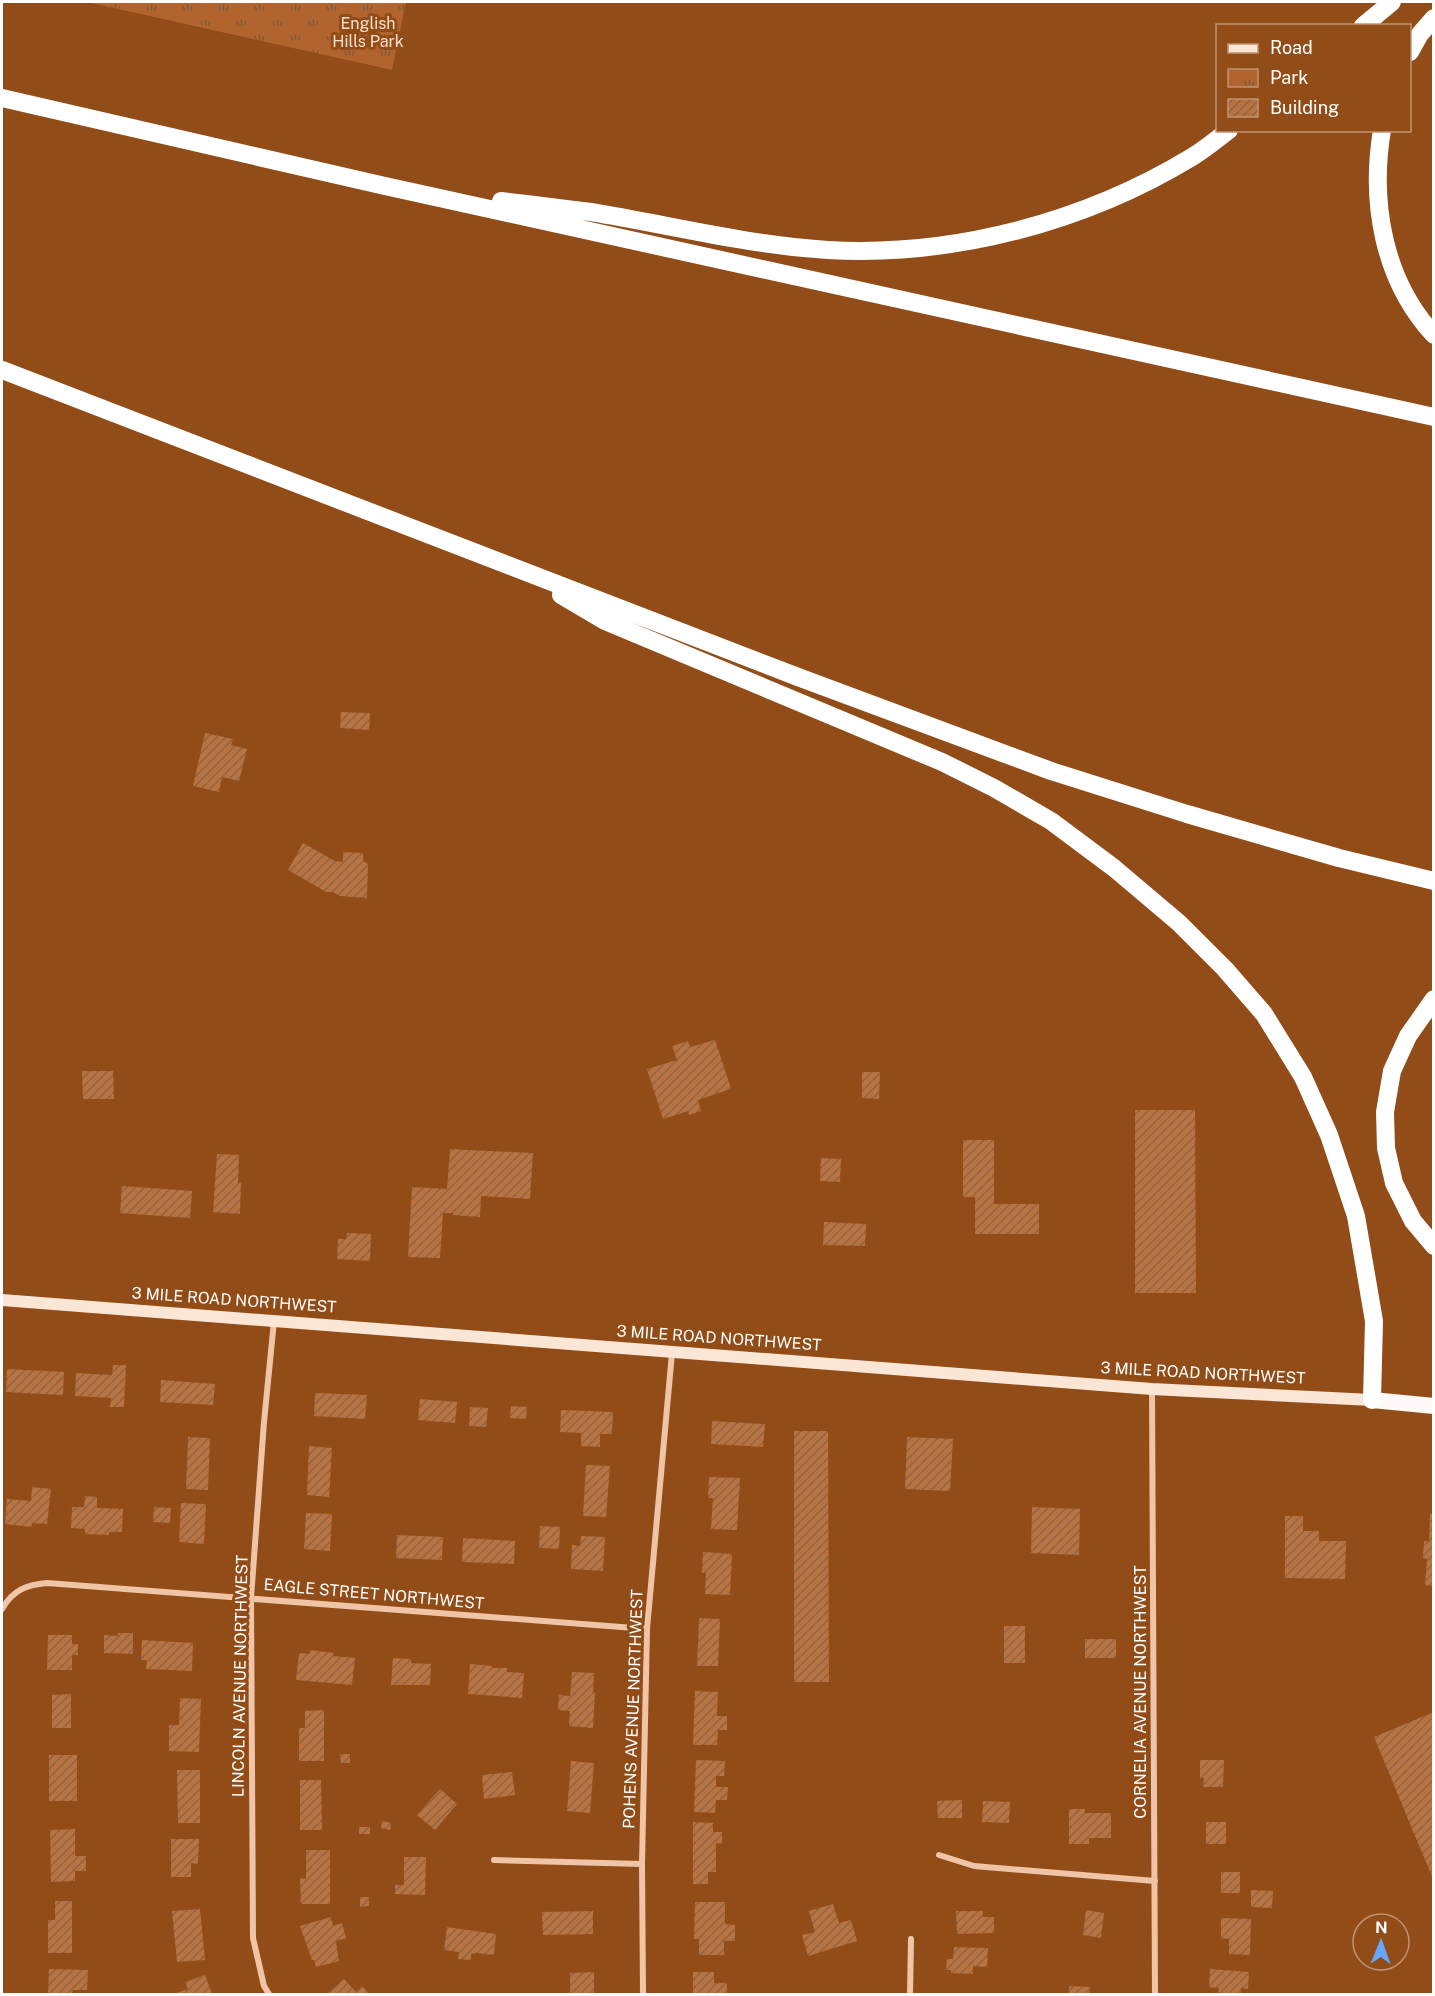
<svg xmlns="http://www.w3.org/2000/svg" width="1435" height="1996" font-family="'Public Sans',sans-serif">
<style>
.park{fill:url(#park-tufts)}
.building{fill:url(#building-hatch)}
.lines{fill:none;stroke-linecap:round;stroke-linejoin:round}
.minor{stroke:#f0c4a6;stroke-width:6}
.secondary{stroke:#fbe5d4;stroke-width:12}
.trunk{stroke:#fffaf7;stroke-width:16}
.motorway{stroke:#fff;stroke-width:18}
.labels{text-anchor:middle;dominant-baseline:central;stroke-width:6;stroke-linejoin:round;paint-order:stroke}
.park-label{font-size:16px;fill:#fbe0cc;stroke:#924c17}
.street-label{font-size:16px;fill:#fff;stroke:#924c17}
</style>
<defs>
<pattern id="park-tufts" width="24" height="20" patternUnits="userSpaceOnUse" patternTransform="scale(1.5)"><rect width="24" height="20" fill="#b1642d"/><path d="M3 7l-1-3M5 7V3M7 7l1-3M15 17l-1-3M17 17v-4M19 17l1-3" fill="none" stroke="#84593b"/></pattern>
<pattern id="building-hatch" width="6" height="6" patternUnits="userSpaceOnUse" patternTransform="scale(1.5)"><rect width="6" height="6" fill="#b97340"/><path d="M-1 1l2-2M0 6l6-6M5 7l2-2" fill="none" stroke="#8d6345"/></pattern>
</defs>
<rect width="100%" height="100%" fill="#924c17"/>
<!-- park -->
<path class="park" d="M87,2H406L392,70Z"/>
<!-- building -->
<path class="building" d="M341,712L370,713L369,730L340,728Z
M205,733L233,739L231,745L247,749L239,781L222,777L219,792L193,786Z
M303,843L335,861L343,862V852L363,853V861L368,864L367,898L340,896L333,892H326L288,870Z
M715,1040L731,1089L698,1100L701,1111L689,1115L688,1111L663,1119L647,1069L677,1060L672,1046L688,1041L690,1047Z
M82,1071H113L114,1099H83Z
M862,1072H880L879,1099L862,1098Z
M1135,1110H1195L1196,1293H1135Z
M963,1140H994V1204H1039V1234H975V1197H963Z
M450,1149L533,1153L530,1199L481,1196L480,1217L453,1215V1213H443L440,1258L408,1257L412,1187L447,1189Z
M217,1154L239,1155L238,1183H241L240,1214L213,1212Z
M821,1158L841,1159L840,1182L820,1181Z
M122,1186L192,1191L190,1218L120,1213Z
M824,1222L866,1224L865,1246L823,1245Z
M347,1233L371,1234L370,1261L337,1259L338,1239H346Z
M113,1365H126L124,1407H110L111,1398L75,1396L76,1373L112,1375Z
M7,1369L64,1372L63,1395L6,1392Z
M161,1380L215,1384L213,1405L160,1402Z
M315,1393L367,1395L365,1419L314,1416Z
M420,1399L457,1402L455,1423L418,1420Z
M511,1406L527,1407L526,1419L510,1418Z
M470,1407L488,1408L486,1427L469,1426Z
M561,1410L613,1412L612,1434H600V1447L581,1446V1433L560,1432Z
M712,1421L765,1424L763,1447L711,1444Z
M794,1431H828L829,1682H794Z
M188,1437L210,1438L208,1490L186,1489Z
M907,1437L953,1439L950,1491L905,1489Z
M309,1446L332,1448L329,1497L307,1495Z
M586,1465L610,1466L606,1517L583,1516Z
M709,1477L740,1478L737,1530L711,1529L713,1498H708Z
M32,1487L51,1489L47,1524L32,1523V1527L5,1524L7,1499L31,1501Z
M85,1496L97,1497V1508L123,1509L122,1532H109V1535L85,1534V1529L71,1528L72,1507H84Z
M181,1503L206,1504L204,1544L179,1542Z
M154,1507L171,1508L170,1523L153,1522Z
M1032,1507L1080,1509L1079,1555L1031,1553Z
M306,1513L332,1514L330,1551L304,1549Z
M1430,1514H1434V1586L1425,1585L1427,1559L1423,1558L1424,1541H1429Z
M1285,1516H1303V1531H1319V1541H1346L1345,1579L1285,1578Z
M540,1526L560,1527L559,1549L539,1548Z
M397,1535L443,1537L442,1560L396,1558Z
M581,1536L605,1537L603,1571L571,1569L572,1545L580,1546Z
M463,1538L515,1541L514,1564L462,1562Z
M703,1552L732,1554L730,1595L705,1594L706,1573H702Z
M699,1618L720,1619L718,1666H697Z
M1004,1626H1025V1663H1004Z
M118,1633H133V1654L104,1653V1635L118,1636Z
M48,1635H72V1644H78V1655H72V1670H47Z
M1085,1639H1116V1658H1085Z
M142,1640L193,1643L192,1671L146,1669L147,1660H141Z
M310,1650L334,1653L333,1656L355,1658L352,1685L296,1680L299,1653L309,1654Z
M393,1658L411,1659V1663L431,1664L430,1685H391Z
M470,1664L492,1666V1668H507V1672L524,1673L522,1698L468,1694Z
M572,1672L594,1673L593,1692L595,1693L593,1728L569,1726L570,1711L558,1710L559,1695L570,1696Z
M695,1691L718,1692L717,1716H727V1730H718L717,1745H693Z
M71,1694V1728H52V1695Z
M180,1698L201,1699L199,1752L169,1751V1725H179Z
M324,1710V1761H299V1731L300,1728H305V1711Z
M1434,1712V1879H1433L1374,1737Z
M340,1754H350V1763H341Z
M49,1755H77V1801H49Z
M696,1760L725,1761L724,1776H716V1787H728L727,1800H716L715,1813L694,1812Z
M1200,1760H1224L1223,1787H1203L1204,1778H1200Z
M571,1761L594,1763L590,1813L567,1811Z
M177,1770H200V1823H178Z
M512,1772L515,1795L484,1799L482,1775Z
M300,1780H321L322,1830H300Z
M440,1789L457,1804L435,1830L417,1815Z
M962,1800V1818H938L937,1801Z
M983,1801L1010,1802L1009,1823L982,1822Z
M1069,1809H1085V1813H1111V1838H1089V1844H1069Z
M382,1821L391,1823L390,1830L381,1828Z
M693,1822L713,1823V1832H722V1844L716,1843V1872H708V1884H693Z
M1206,1822H1226V1844H1206Z
M359,1827H370V1834H359Z
M75,1829V1856H86V1871H75V1881L51,1882L50,1830Z
M171,1839H199L198,1864L191,1863V1877H171Z
M306,1850H330V1904H301L300,1878L306,1879Z
M404,1857H426L425,1895L395,1894V1885H404Z
M1221,1872H1240V1893H1221Z
M1251,1890L1273,1891L1272,1908L1251,1907Z
M360,1897H369V1906L360,1907Z
M55,1901H72V1953H48V1920H55Z
M695,1902H725V1924L735,1925V1941H724V1955H699V1939H694Z
M833,1904L839,1923L851,1920L857,1941L808,1956L802,1935L815,1932L809,1911Z
M200,1909L205,1960L177,1962L172,1911Z
M1086,1910L1104,1913L1101,1938L1083,1935Z
M593,1911V1934L543,1935L542,1912Z
M956,1911H983V1917H994V1933L957,1934Z
M331,1917L333,1926L342,1923L346,1938L336,1941L339,1961L316,1967L314,1960H312L300,1926Z
M1221,1918L1251,1919L1250,1955L1229,1954V1939L1221,1938Z
M447,1927L496,1934L494,1955L477,1953L471,1954V1960L458,1959L459,1952L444,1950Z
M954,1947L988,1948L987,1967L973,1966V1974L951,1973V1970H946L947,1959H953Z
M49,1969L88,1970L87,1990H73L72,1994H48Z
M1210,1969L1249,1972L1248,1989L1241,1988V1994H1218L1219,1988L1209,1987Z
M594,1972V1994H570V1973Z
M693,1972H714V1983H727V1994H693Z
M205,1975L212,1994H178L177,1993L188,1989L185,1982Z
M344,1979L356,1992L362,1986L369,1994H327Z
M1069,1986L1090,1987L1089,1994H1069Z"/>
<g class="lines">
<!-- minor -->
<path class="minor" d="M1152,1389L1155,1994
M2,1609C13,1590 26,1585 47,1583L647,1629
M939,1855L974,1866L1155,1881
M494,1860L642,1864
M269,1994L264,1986L253,1938L251,1598L264,1422L274,1321
M643,1994L642,1864L647,1629L672,1353
M910,1994L911,1939"/>
<!-- secondary -->
<path class="secondary" d="M2,1300L1152,1389L1372,1400"/>
<!-- trunk -->
<path class="trunk" d="M1372,1400L1434,1406"/>
<!-- motorway -->
<path class="motorway" d="M1363,26L1392,2
M1410,52L1420,34L1434,18
M2,98L385,186L1434,417
M1382,130C1370,202 1383,280 1434,335
M501,201C531,205 561,208 591,212C670,225 748,245 828,250C954,257 1085,222 1192,157C1205,149 1217,139 1229,130
M2,370L798,677L1051,771L1187,814L1339,858L1434,881
M561,595L605,621L942,762L994,788L1051,821L1114,868L1179,923L1225,969L1264,1014L1303,1077L1329,1135L1356,1216L1374,1321L1372,1400
M1434,999L1408,1036L1392,1071L1385,1112L1386,1148L1394,1183L1413,1221L1434,1246"/>
</g>
<g class="labels">
<!-- park labels -->
<g class="park-label">
<text x="368" y="23">English<tspan x="368" dy="18">Hills Park</tspan></text>
</g>
<!-- street labels -->
<g class="street-label">
<text transform="translate(234 1300) rotate(4)">3 MILE ROAD NORTHWEST</text>
<text transform="translate(719 1338) rotate(4)">3 MILE ROAD NORTHWEST</text>
<text transform="translate(1203 1373) rotate(3)">3 MILE ROAD NORTHWEST</text>
<text transform="translate(374 1594) rotate(5)">EAGLE STREET NORTHWEST</text>
<text transform="translate(240 1676) rotate(-89)">LINCOLN AVENUE NORTHWEST</text>
<text transform="translate(1140 1692) rotate(-90)">CORNELIA AVENUE NORTHWEST</text>
<text transform="translate(633 1709) rotate(-88)">POHENS AVENUE NORTHWEST</text>
</g>
</g>
<!-- border -->
<rect width="1435" height="1996" fill="none" stroke="#ffffff" stroke-width="6"/>
<!-- legend -->
<rect x="1216" y="24" width="195" height="108" fill="#924c17" stroke="#be9474" stroke-width="1.5"/>
<rect x="1228" y="44" width="30" height="9" fill="#fbe5d4" stroke="#be9474" stroke-width="1.5"/>
<text x="1270" y="54" font-size="18" fill="#ffffff">Road</text>
<rect x="1228" y="69" width="30" height="18" fill="url(#park-tufts)" stroke="#be9474" stroke-width="1.5"/>
<text x="1270" y="84" font-size="18" fill="#ffffff">Park</text>
<rect x="1228" y="99" width="30" height="18" fill="url(#building-hatch)" stroke="#be9474" stroke-width="1.5"/>
<text x="1270" y="114" font-size="18" fill="#ffffff">Building</text>
<!-- north arrow -->
<g transform="translate(1381 1942) rotate(1)"><circle r="28" fill="#924c17" stroke="#be9474" stroke-width="1.5"/>
<path d="M0-4.5L10 22L0 15L-10 22Z" fill="#65a6ff"/>
<text y="-9" font-size="16" font-weight="bold" text-anchor="middle" fill="#ffffff">N</text>
</g>
</svg>
